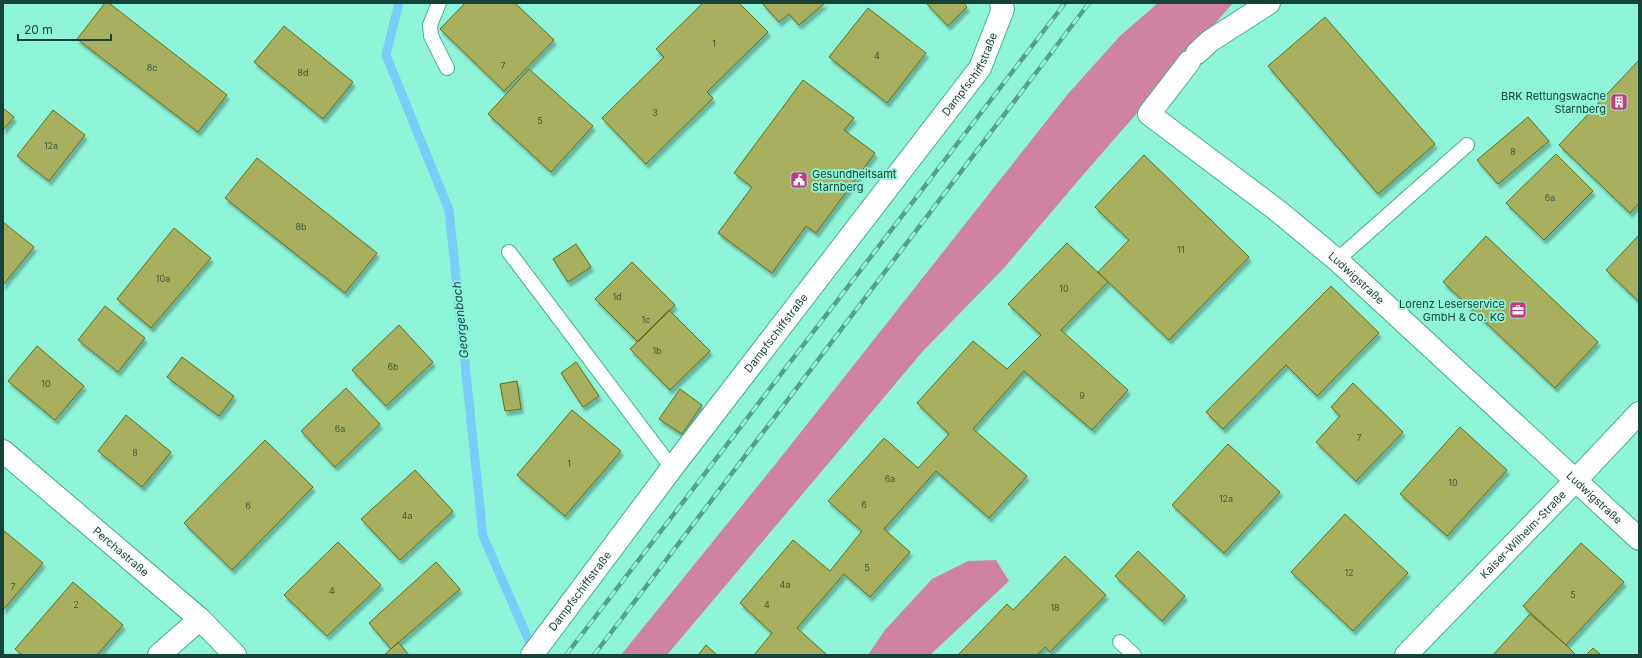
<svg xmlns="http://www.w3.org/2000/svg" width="1642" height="658" font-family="Inter,sans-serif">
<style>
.forest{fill:#d082a2}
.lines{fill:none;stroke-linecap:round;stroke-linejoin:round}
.stream{stroke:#78cdfa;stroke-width:9}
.building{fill:#a8b05f;stroke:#676d17;filter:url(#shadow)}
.service-casing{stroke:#42ac91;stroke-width:16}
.minor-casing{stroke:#42ac91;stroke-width:24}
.service{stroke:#fff;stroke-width:14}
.minor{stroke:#fff;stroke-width:22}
.rail-casing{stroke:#55a08b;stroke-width:4.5}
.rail{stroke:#8ff5d8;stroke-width:3;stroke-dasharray:9;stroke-linecap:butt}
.labels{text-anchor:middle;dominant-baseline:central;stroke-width:3.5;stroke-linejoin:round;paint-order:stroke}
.number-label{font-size:9px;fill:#3a5e41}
.street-label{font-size:11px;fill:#164337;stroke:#8ff5d8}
.poi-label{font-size:11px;fill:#164337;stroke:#8ff5d8;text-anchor:end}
.water-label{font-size:12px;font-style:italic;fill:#173c4f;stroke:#8ff5d8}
</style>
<defs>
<filter id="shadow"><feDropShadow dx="2.5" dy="4.5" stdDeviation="1" flood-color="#0004"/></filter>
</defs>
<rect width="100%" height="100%" fill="#8ff5d8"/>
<!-- forest -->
<path class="forest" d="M1158,3H1233L1083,175L1004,268L923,351L667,655H621L778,461L1067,95L1120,36Z
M996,560L1009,581L930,655H868L885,630L932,579L968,561Z"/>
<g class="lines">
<!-- stream -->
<path class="stream" d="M399,3L386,55L449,210L483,536L529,641"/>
</g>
<!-- building -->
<path class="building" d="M105,3H109L227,95L198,132L77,39Z
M465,3H515L554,40L504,91L440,29Z
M703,3H739L768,32L707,92L713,98L646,164L602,118L664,57L656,49Z
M762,3H825L799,25L789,14L779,22Z
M926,3H964L967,7L948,26Z
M868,8L926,53L887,103L829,57Z
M1325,17L1435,144L1378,194L1268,66Z
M284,26L353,82L323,119L254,62Z
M1639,60V203L1630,213L1559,145Z
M529,69L593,126L551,172L488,114Z
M803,80L854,118L844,130L875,153L816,233L806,226L772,273L718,233L752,187L734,173Z
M3,108L14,117L3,130Z
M53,110L85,135L49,181L17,156Z
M1528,117L1549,141L1498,184L1477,160Z
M1556,154L1593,191L1544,240L1506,203Z
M1144,155L1249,257L1169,340L1098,272L1129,240L1095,207Z
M257,158L377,253L345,293L225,198Z
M3,222L34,247L3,285Z
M174,228L211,258L151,328L117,299Z
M1639,235V302L1606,270Z
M1486,236L1598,342L1555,388L1443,282Z
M1067,243L1108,282L1061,330L1128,390L1092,430L1024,371L973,429L1027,476L989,518L936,471L884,529L910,552L870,597L844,574L797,628L827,655H754L772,633L740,603L793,540L830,571L862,531L828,501L884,438L918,468L949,434L917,403L973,341L1007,369L1041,335L1008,304Z
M576,244L591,267L568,282L553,259Z
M632,262L675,305L638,342L595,299Z
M1331,286L1379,333L1317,396L1286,365L1223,429L1206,412Z
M105,306L145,338L118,372L78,340Z
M669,310L710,351L670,390L630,349Z
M399,325L433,362L386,406L352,370Z
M37,346L84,386L55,420L8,381Z
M182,357L234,396L219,416L167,377Z
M576,362L599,396L583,407L561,373Z
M517,381L521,409L505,411L500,384Z
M1353,383L1403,432L1356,481L1316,442L1340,416L1331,407Z
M346,388L380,424L335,467L301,431Z
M680,389L702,405L682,434L659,419Z
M572,410L621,451L565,516L517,475Z
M126,415L171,452L142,487L98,451Z
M1460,427L1507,470L1447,536L1400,494Z
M265,440L313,487L232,570L184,523Z
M1228,444L1280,492L1224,553L1172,505Z
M415,470L453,511L400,560L361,519Z
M1345,514L1408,573L1353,631L1291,572Z
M3,530L43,563L3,610Z
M338,542L381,585L327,636L284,595Z
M1581,543L1624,582L1566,645L1523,606Z
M1138,551L1185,596L1162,621L1115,576Z
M1065,556L1106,595L1050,652L1045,647L1037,655H958L1007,604L1013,610Z
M436,562L460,589L391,649L369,623Z
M73,582L123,625L97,655H22L15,649Z
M1530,614L1566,645L1576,655H1493Z
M398,642L409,655H384L391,649Z
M706,645L717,655H698Z
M1593,648L1601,655H1586Z"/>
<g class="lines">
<defs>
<path id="service" d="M439,3L430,25L431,36L447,68
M509,252L672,468
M1337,260L1467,145
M1120,642L1134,655"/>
<g id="minor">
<path d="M1197,53L1210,41L1269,3"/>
<path id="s1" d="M1189,62L1149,114L1278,211L1337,260L1639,539"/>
<path id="s2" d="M3,451L200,619L235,655"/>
<path d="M159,655L200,619"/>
<path id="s3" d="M532,655L672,468L980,68L1003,9L1001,3"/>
<path id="s4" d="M1406,655L1576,480L1639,413"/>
</g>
</defs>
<!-- service casing -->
<use href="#service" class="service-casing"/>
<!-- minor casing -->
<use href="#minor" class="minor-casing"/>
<!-- service -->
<use href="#service" class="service"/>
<!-- minor -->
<use href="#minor" class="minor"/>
<defs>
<path id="rail" d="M566,655L1065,3
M594,655L1089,3"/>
</defs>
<!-- rail casing -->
<use href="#rail" class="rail-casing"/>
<!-- rail -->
<use href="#rail" class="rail"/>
</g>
<!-- icons -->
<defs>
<symbol id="building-square" viewBox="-11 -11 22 22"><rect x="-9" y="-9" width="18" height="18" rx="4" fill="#c23c7f" stroke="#8ff5d8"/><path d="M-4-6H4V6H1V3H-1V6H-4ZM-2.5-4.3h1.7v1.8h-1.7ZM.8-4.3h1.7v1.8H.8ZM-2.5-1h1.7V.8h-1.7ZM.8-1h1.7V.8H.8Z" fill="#fff"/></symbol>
<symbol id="civic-square" viewBox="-11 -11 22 22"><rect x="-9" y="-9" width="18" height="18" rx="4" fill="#c23c7f" stroke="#8ff5d8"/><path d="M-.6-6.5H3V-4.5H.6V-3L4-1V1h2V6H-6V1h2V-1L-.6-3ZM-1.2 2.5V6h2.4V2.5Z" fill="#fff"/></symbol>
<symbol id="office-square" viewBox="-11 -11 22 22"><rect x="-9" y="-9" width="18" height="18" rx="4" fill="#c23c7f" stroke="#8ff5d8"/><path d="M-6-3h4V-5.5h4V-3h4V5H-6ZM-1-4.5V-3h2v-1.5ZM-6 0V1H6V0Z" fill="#fff"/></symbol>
</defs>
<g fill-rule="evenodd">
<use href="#building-square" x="1609" y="92" width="20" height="20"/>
<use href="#civic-square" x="789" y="170" width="20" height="20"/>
<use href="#office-square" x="1508" y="300" width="20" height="20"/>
</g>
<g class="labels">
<!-- number labels -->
<g class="number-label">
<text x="714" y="43">1</text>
<text x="877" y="55">4</text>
<text x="503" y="65">7</text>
<text x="152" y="67">8c</text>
<text x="303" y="72">8d</text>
<text x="655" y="112">3</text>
<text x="540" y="120">5</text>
<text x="51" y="145">12a</text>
<text x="1513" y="151">8</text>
<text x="1550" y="197">6a</text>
<text x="301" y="226">8b</text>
<text x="1181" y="249">11</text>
<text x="163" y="278">10a</text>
<text x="1064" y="288">10</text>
<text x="617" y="296">1d</text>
<text x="646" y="319">1c</text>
<text x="657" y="350">1b</text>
<text x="393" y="366">6b</text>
<text x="46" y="383">10</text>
<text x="1082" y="395">9</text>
<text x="340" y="428">6a</text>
<text x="1359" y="437">7</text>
<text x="135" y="452">8</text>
<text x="569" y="463">1</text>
<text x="890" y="478">6a</text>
<text x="1453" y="482">10</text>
<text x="1226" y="498">12a</text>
<text x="864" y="504">6</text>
<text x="248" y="505">6</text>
<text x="407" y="515">4a</text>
<text x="867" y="567">5</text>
<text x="1349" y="572">12</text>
<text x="785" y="584">4a</text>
<text x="13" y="586">7</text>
<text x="332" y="590">4</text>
<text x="1573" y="594">5</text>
<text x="76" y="604">2</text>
<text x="767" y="604">4</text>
<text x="1055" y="607">18</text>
</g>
<!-- street labels -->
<g class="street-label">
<text stroke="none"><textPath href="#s3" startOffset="728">Dampfschiffstraße</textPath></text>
<text stroke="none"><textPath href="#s1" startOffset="330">Ludwigstraße</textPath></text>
<text stroke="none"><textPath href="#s3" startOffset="404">Dampfschiffstraße</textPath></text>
<text stroke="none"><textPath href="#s1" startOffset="654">Ludwigstraße</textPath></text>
<text stroke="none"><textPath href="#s4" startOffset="168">Kaiser-Wilhelm-Straße</textPath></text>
<text stroke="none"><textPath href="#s2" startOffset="155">Perchastraße</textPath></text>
<text stroke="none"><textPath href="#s3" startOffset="80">Dampfschiffstraße</textPath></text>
</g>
<!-- poi labels -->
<g class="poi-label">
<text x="1606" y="96">BRK Rettungswache<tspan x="1606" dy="13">Starnberg</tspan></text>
<text x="812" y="174" text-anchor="start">Gesundheitsamt<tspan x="812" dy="13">Starnberg</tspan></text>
<text x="1505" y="304">Lorenz Leserservice<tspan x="1505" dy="13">GmbH &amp; Co. KG</tspan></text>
</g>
<!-- water labels -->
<g class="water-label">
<text transform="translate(460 320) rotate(-96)">Georgenbach</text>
</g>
</g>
<!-- border -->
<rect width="1642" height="658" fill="none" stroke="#164337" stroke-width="8"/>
<!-- scale -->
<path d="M18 34v6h93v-6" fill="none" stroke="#164337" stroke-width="2"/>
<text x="24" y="34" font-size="12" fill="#164337" stroke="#8ff5d8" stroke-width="3" paint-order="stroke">20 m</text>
</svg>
